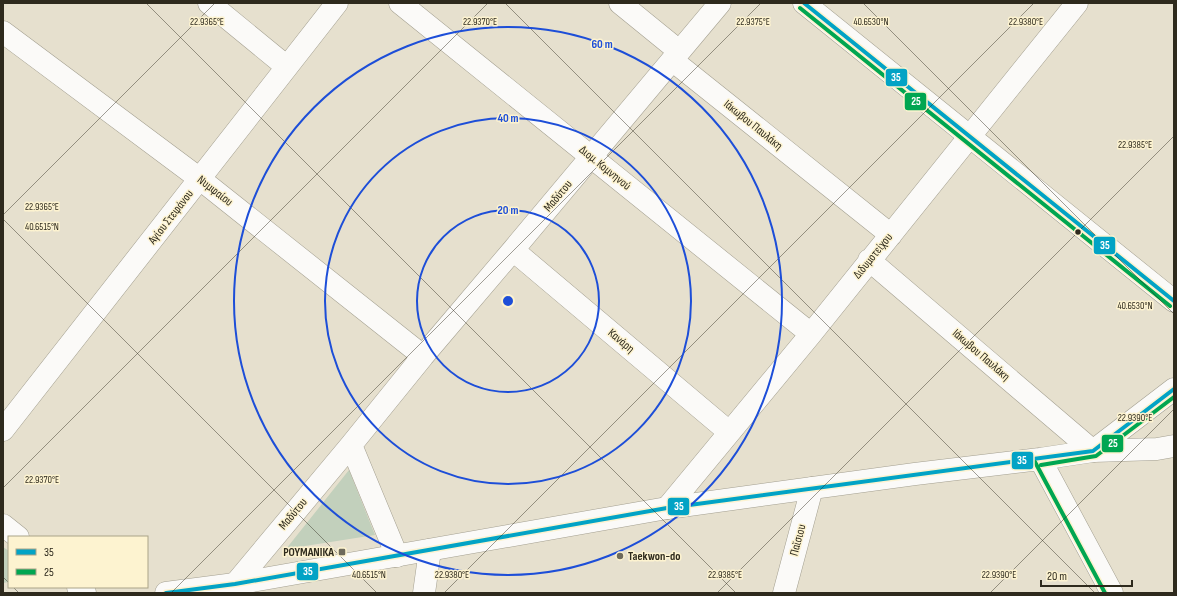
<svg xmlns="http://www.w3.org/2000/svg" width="1177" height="596" font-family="'Sofia Sans Condensed',sans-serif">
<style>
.green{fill:#c2d0bc}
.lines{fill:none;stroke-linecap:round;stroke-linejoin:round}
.minor-casing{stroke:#a39f90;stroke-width:23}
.tertiary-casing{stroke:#a39f90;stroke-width:23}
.minor{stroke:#fbfaf8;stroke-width:22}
.tertiary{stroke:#fbfaf8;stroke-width:22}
.bus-1-casing{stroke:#fdf3d0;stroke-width:7}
.bus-2-casing{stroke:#fdf3d0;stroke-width:7}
.bus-1{stroke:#02a3c5;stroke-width:4}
.bus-2{stroke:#00a651;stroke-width:4}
.ticks{fill:none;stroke:#2e2a1d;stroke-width:1;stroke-opacity:0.45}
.ring{fill:none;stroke:#1d4ed8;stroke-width:2}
.bus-dot{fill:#2e2a1d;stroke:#fdf3d0;stroke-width:1.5}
.poi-dot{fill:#6e6a5b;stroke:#fdf3d0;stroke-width:1.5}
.labels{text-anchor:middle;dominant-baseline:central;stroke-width:3;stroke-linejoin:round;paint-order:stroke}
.street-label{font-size:12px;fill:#2e2a1d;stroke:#fdf3d0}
.poi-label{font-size:12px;font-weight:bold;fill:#2e2a1d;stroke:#fdf3d0;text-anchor:end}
.ticks-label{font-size:10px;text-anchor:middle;fill:#2e2a1d;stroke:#fdf3d0;stroke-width:3;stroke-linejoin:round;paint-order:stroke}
.centre{fill:#1d4ed8;stroke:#fdf3d0;stroke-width:2}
.ring-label{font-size:12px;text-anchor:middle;font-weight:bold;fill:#1d4ed8;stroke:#fdf3d0;stroke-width:3;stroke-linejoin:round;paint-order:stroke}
.line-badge{stroke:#fdf3d0;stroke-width:1.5}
.badge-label{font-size:11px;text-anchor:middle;font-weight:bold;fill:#fff}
</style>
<rect width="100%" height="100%" fill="#e6e0ce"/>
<!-- green -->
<path class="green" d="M349,470L375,535L286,549Z
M3,547L9,551V582L3,583Z"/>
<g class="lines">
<defs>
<path id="minor" d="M209,3L287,67
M400,3L811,334
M620,3L679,51
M3,32L200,179L423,356
M672,60L891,235
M513,250L729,432
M869,260L1093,451L1157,449L1174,446
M3,430L337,3
M351,445L397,556
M667,508L811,334L1077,3
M3,525L18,537
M235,584L351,445L423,356L513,250L720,3
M78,587L85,593
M424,593L430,550
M784,593L812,488"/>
<path id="tertiary" d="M804,3L1174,301
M1040,459L1112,593
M166,593L235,584L667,508L915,474L1040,459L1093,451L1174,389"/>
</defs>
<!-- minor casing -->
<use href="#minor" class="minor-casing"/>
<!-- tertiary casing -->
<use href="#tertiary" class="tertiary-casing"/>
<!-- minor -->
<use href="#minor" class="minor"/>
<!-- tertiary -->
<use href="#tertiary" class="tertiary"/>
<defs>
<path id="bus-1" d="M804,3L1174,301
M166,593L235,584L667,508L1093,451L1174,389"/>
<path id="bus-2" d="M800,8L1170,306
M1035,462L1105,593
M1041,465L1096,456L1174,397"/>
</defs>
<!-- bus-1 casing -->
<use href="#bus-1" class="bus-1-casing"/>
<!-- bus-2 casing -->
<use href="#bus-2" class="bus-2-casing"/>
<!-- bus-1 -->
<use href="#bus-1" class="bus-1"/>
<!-- bus-2 -->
<use href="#bus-2" class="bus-2"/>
</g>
<!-- ticks -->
<path class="ticks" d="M146,3L736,593M505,3L1095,593M863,3L1174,314M3,215L215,3M3,219L377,593M3,488L488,3M3,577L9,583M13,587L19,593M171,593L761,3M444,593L1034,3M717,593L1174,136M990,593L1174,409"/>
<!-- distance rings -->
<g class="ring">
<circle cx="508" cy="301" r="91"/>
<circle cx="508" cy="301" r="183"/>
<circle cx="508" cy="301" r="274"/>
</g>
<!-- markers -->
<circle class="bus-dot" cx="1078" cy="232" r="3.5"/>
<g class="poi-dot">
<rect x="338" y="548" width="8" height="8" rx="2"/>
<circle cx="620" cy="556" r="4"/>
</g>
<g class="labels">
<!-- street labels -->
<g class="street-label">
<text transform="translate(753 125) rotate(39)">Ιάκωβου Παυλάκη</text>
<text transform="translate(605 168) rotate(39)">Διομ. Κομνηνού</text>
<text transform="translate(215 191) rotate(38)">Νυμφαίου</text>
<text transform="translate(558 196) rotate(-50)">Μαδύτου</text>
<text transform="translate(171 217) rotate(-52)">Αγίου Στεφάνου</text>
<text transform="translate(873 256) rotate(-51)">Διδυμοτείχου</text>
<text transform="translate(621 341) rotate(40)">Κανάρη</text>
<text transform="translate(981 355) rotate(41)">Ιάκωβου Παυλάκη</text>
<text transform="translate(293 514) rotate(-50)">Μαδύτου</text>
<text transform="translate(798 540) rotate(-75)">Παϊσιου</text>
</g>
<!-- poi labels -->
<g class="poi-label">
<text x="334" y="552">ΡΟΥΜΑΝΙΚΑ</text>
<text x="628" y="556" text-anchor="start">Taekwon-do</text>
</g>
</g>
<g class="ticks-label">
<text x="207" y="25">22.9365°E</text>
<text x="480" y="25">22.9370°E</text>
<text x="753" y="25">22.9375°E</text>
<text x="871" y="25">40.6530°N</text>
<text x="1026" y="25">22.9380°E</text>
<text x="1135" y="148">22.9385°E</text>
<text x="42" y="210">22.9365°E</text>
<text x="42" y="230">40.6515°N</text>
<text x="1135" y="309">40.6530°N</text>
<text x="1135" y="421">22.9390°E</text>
<text x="42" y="483">22.9370°E</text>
<text x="452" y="578">22.9380°E</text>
<text x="725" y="578">22.9385°E</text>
<text x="369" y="578">40.6515°N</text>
<text x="999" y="578">22.9390°E</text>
</g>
<circle cx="508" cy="301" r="6" class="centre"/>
<g class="ring-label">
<text x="602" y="48">60 m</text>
<text x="508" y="122">40 m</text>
<text x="508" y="214">20 m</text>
</g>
<g class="line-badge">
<rect x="885" y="68" width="23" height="19" rx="4" fill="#02a3c5"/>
<rect x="904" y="92" width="23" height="19" rx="4" fill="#00a651"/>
<rect x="1093" y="236" width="23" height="19" rx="4" fill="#02a3c5"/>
<rect x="1101" y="434" width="23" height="19" rx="4" fill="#00a651"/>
<rect x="1011" y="451" width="23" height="19" rx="4" fill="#02a3c5"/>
<rect x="667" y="497" width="23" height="19" rx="4" fill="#02a3c5"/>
<rect x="296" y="562" width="23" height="19" rx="4" fill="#02a3c5"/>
</g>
<g class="badge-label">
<text x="896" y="81">35</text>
<text x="916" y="105">25</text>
<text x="1105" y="249">35</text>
<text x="1113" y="447">25</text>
<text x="1022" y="464">35</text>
<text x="679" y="510">35</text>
<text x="308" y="575">35</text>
</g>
<!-- border -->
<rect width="1177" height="596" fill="none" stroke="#2e2a1d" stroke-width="8"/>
<!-- legend -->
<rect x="8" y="536" width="140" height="52" fill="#fdf3d0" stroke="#aaa388"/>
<rect x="16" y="549" width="20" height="6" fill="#02a3c5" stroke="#aaa388"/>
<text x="44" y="556" font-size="12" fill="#2e2a1d">35</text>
<rect x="16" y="569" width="20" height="6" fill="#00a651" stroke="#aaa388"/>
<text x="44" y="576" font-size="12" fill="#2e2a1d">25</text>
<!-- scale -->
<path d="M1041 580v6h91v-6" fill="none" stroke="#2e2a1d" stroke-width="2"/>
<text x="1047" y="580" font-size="12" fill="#2e2a1d" stroke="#fdf3d0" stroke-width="3" paint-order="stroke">20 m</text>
</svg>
